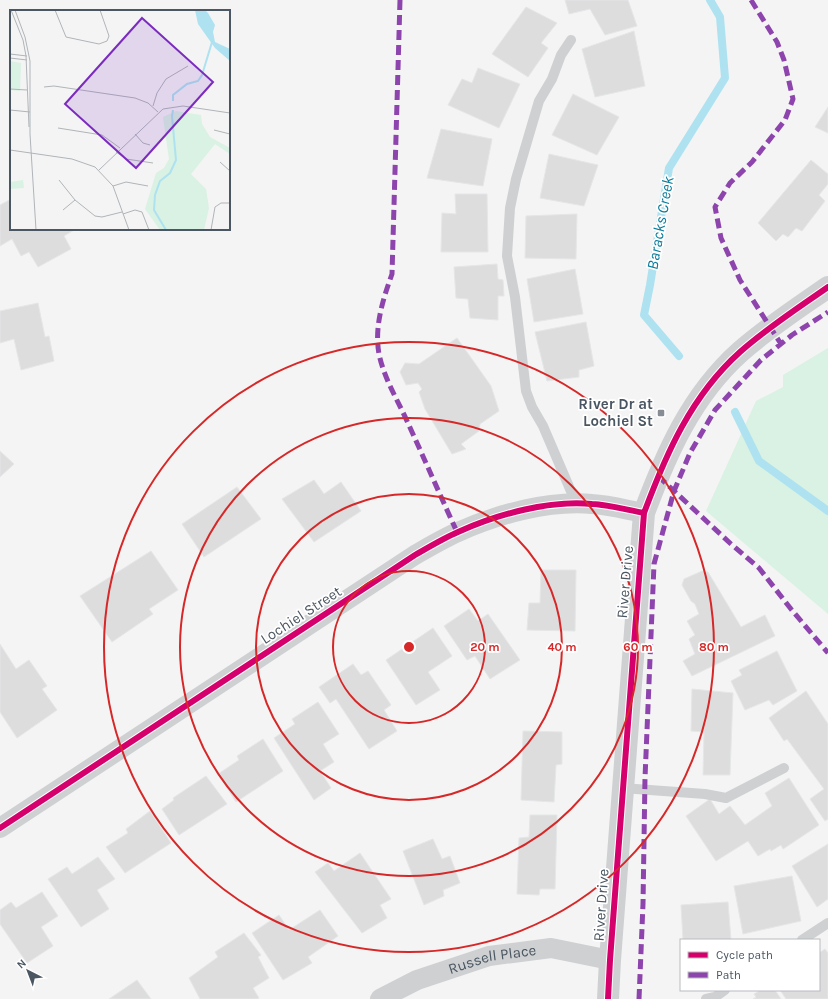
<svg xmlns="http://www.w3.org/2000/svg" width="828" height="999" font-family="Karla,sans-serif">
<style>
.green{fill:#d9f2e3}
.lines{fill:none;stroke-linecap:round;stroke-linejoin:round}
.stream{stroke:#aee2f0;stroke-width:8}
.building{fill:#ddddde;stroke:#e5e6e7}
.service{stroke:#ced0d2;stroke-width:10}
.minor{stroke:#ced0d2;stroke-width:20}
.tertiary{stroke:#ced0d2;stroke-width:22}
.quiet{stroke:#8e44ad;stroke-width:5;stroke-dasharray:10 5;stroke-linecap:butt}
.cycleway-casing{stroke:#fff;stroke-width:8}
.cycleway{stroke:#d6006c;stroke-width:6}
.ring{fill:none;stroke:#d62828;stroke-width:2}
.poi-dot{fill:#868d94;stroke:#fff;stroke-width:1.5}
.labels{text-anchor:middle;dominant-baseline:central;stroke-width:3.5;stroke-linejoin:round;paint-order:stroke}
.poi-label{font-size:15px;font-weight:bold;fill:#4a5661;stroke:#fff;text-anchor:end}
.street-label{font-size:15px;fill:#4a5661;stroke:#fff}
.water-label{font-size:16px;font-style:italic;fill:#0c7c9b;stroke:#fff}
.inset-river{fill:none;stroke:#aee2f0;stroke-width:2}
.inset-road{fill:none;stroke:#b0b5b9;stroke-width:1}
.view{fill:#7b2cbf;fill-opacity:0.15;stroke:#7b2cbf;stroke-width:2}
.inset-edge{fill:none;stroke:#4a5661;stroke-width:2}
.centre{fill:#d62828;stroke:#fff;stroke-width:2}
.ring-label{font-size:12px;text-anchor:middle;font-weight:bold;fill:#d62828;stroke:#fff;stroke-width:3.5;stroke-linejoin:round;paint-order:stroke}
</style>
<rect width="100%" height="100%" fill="#f4f4f4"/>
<!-- green -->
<path class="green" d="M828,348V614L706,511L756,401L783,387V375Z"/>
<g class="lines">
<!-- stream -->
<path class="stream" d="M679,356L644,315L650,285L669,168L725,78L720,17L710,0
M735,412L759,461L828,511"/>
</g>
<!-- building -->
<path class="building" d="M565,0H628L637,26L605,35L590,9L569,14Z
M526,7L557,23L541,43L548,48L528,77L492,54Z
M634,31L645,86L595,97L582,49Z
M478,68L520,84L499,128L448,105L462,79L472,83Z
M573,94L619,117L597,155L552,135Z
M828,107V133L815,127Z
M441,129L492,139L483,186L427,178Z
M549,154L598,165L584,206L540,198Z
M811,160L828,174V184L819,195L825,201L802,231L796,228L788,237L783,234L776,241L758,223Z
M455,194H487L488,252H441L442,213L456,214Z
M11,199V229H73L74,230L64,236L71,249L38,267L29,252L21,256L12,239L0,246V205Z
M577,214L576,259L525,258L526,216Z
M497,264L498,279L503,280L504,296H498V320L470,318L468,299L456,298L454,267Z
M575,269L583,314L534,322L527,279Z
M38,303L45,337L49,336L54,361L21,370L14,339L0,343V311Z
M586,322L594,366L579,370V377L547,381L535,332Z
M457,338L491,386L499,411L480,424L479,431L461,444L466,449L452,454L425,409L419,392L422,389L418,383L406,385L400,372L405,363L419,364Z
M0,451L14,464L0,477Z
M314,480L324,494L341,482L361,511L314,542L282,499Z
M237,487L261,519L204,557L182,524Z
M151,551L178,590L149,609L153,614L112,642L80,596Z
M541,570H576L575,631L527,630L529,603H540Z
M702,571L708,572L741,627L765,615L775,636L692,676L683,661L695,654L689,639L695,635L687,621L699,614L695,604L691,601L682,585L684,579Z
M469,609L478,621L488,614L520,660L490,679L475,656L467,660L444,626Z
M433,628L452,656L428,672L440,690L416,705L386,660Z
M0,644L16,669L29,660L47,686L42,689L57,710L17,738L0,712Z
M777,651L797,691L773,705L769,700L745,710L731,681L742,675L739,670Z
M353,664L361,675L368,671L391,705L384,710L397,731L369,749L336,699L330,703L319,687Z
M692,689L733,693L730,775H703L704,732L691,731Z
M806,691L828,724V819L825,821L810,799L824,789L787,739L784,741L769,718Z
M318,702L339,734L323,744L334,762L320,771L331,788L314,800L274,738L295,724L292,719Z
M523,731L562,732V764L556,765L554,802L521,800Z
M263,739L283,771L236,802L218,774L239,760L237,756Z
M206,776L227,804L179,835L162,809L174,800L173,798Z
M789,778L819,825L783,849L781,845L771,851L770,849L758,856L748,841L716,861L686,816L710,799L719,814L730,806L745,825L772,806L765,793Z
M150,811L171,843L125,873L106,847L128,833L126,829Z
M530,815H557L555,889H540L539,895L517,894L519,838L529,837Z
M433,839L442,859L450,856L460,883L443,890L444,896L424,905L403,851Z
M828,844V899L817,907L792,866Z
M360,853L391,899L380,905L387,918L362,933L315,872L328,863L334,871Z
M98,857L115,879L97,890L109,909L81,927L48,879L67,867L72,874Z
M792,876L801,921L743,934L734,886Z
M42,892L58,916L41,927L53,946L27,963L0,924V910L11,902L16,908Z
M728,902L731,940H683L681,905Z
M320,910L338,936L308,957L312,963L283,980L252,933L279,915L289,930Z
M244,933L261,955L258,957L269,978L253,988L259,998L257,999H200L189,978L218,957L215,952Z
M825,949L828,953V999H786L780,990H819V953Z
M137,980L151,999H109Z
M761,990H775L781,999H753L756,997L754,994Z"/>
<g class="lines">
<!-- service -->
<path class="service" d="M571,40L561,55L552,79L539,101L516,179L510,208L507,256L515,297L526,391L532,407L543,426L576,503
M622,788L705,794L726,798L784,768
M802,940L828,923
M706,999L715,997L725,990"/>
<!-- minor -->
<g class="minor">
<path d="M0,828L415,555C429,547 444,538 458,532C498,514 549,500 592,504C610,505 627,510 644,513"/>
<path id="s1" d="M380,999L417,980L489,956L551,948L610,960"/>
</g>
<!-- tertiary -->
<path class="tertiary" d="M608,999L610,960L644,513C666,454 691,396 740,352C767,328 798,308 828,287"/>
<!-- quiet -->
<path class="quiet" d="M400,0L392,274C383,299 374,327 379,354C384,378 397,399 407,421C424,458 440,495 457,532
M751,0L777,42L784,60L793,99L785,120L752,162L730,183L715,207L721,238L740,280L781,344
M658,476L731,544L759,568L791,609L828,653
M639,999L643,904L645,778L654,564L674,491L690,453L715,410L761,360L792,335L828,312"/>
<defs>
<path id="cycleway" d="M0,828L415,555C429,547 444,538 458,532C498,514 549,500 592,504C610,505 627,510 644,513
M608,999L610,960L644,513C666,454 691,396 740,352C767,328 798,308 828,287"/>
</defs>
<!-- cycleway casing -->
<use href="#cycleway" class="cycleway-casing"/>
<!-- cycleway -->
<use href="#cycleway" class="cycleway"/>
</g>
<!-- distance rings -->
<g class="ring">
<circle cx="409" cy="647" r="76"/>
<circle cx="409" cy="647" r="153"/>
<circle cx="409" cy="647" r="229"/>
<circle cx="409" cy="647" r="305"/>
</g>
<!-- markers -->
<rect class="poi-dot" x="657" y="409" width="8" height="8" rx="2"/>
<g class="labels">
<!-- poi labels -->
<g class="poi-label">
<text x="653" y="404">River Dr at<tspan x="653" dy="17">Lochiel St</tspan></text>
</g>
<!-- street labels -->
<g class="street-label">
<text transform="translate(625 582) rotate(-85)">River Drive</text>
<text transform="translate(301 615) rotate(-33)">Lochiel Street</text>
<text transform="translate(601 905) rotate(-86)">River Drive</text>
<text stroke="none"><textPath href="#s1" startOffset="120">Russell Place</textPath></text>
</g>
<!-- water labels -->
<g class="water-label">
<text transform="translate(660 223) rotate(-80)">Baracks Creek</text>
</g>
</g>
<!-- overview -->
<g transform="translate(10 10)">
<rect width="220" height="220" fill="#f4f4f4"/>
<path d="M0,51L11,53L10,81L0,80ZM166,101L191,105L192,114L200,127L220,138V144L205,134L181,164L196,179L199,198L194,220H150L135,199L146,163L154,158L159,149L153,107ZM13,170L14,178L0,179V172Z" fill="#d9f2e3"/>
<path d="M185,0H195L198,3L205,15L203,22L205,32L220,39V51L205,38L188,14Z" fill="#aee2f0"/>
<path class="inset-river" d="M163,91V85L177,74L188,71L192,65L202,32M156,220L144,200L145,185L150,171L160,163L166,150L162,106L163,100"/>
<path class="inset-road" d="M1,0L13,30L16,46L19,117M5,0L15,27L20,51V124L26,220M45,0L56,27L89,34L97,31L99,26L90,0M0,44L17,46M0,48L17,50M34,77L44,76L125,88L138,93L148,102M0,79L17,80M143,96L147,83L156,69L178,56M0,100L20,102M48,118L92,125L110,138M204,120L220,124M125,124L133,133L140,135M0,140L62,149L85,157L103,176L119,220M106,142L116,149L143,153M210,152L220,161M89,160L153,99L173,96L220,103M49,170L65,190M103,176L116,172L138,176M53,200L65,190L85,206L92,207L112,202M113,204L125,200L132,202L139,220M201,220L205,197L211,193H220"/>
<path class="view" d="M132,8L203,72L126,158L55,94Z"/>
<rect width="220" height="220" class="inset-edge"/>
</g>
<circle cx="409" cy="647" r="6" class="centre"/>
<g class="ring-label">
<text x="485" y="651">20 m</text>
<text x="562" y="651">40 m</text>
<text x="638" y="651">60 m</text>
<text x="714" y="651">80 m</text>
</g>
<!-- legend -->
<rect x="680" y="939" width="140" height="52" fill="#ffffff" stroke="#b7bbc0"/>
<rect x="688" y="952" width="20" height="6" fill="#d6006c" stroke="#b7bbc0"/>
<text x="716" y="959" font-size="12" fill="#4a5661">Cycle path</text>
<rect x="688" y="972" width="20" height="6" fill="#8e44ad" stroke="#b7bbc0"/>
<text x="716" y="979" font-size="12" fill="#4a5661">Path</text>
<!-- north arrow -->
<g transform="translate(28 971) rotate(318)" stroke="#ffffff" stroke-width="3" paint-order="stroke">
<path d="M0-3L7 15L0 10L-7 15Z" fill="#4a5661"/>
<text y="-6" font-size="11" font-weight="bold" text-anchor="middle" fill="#4a5661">N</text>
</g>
</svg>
